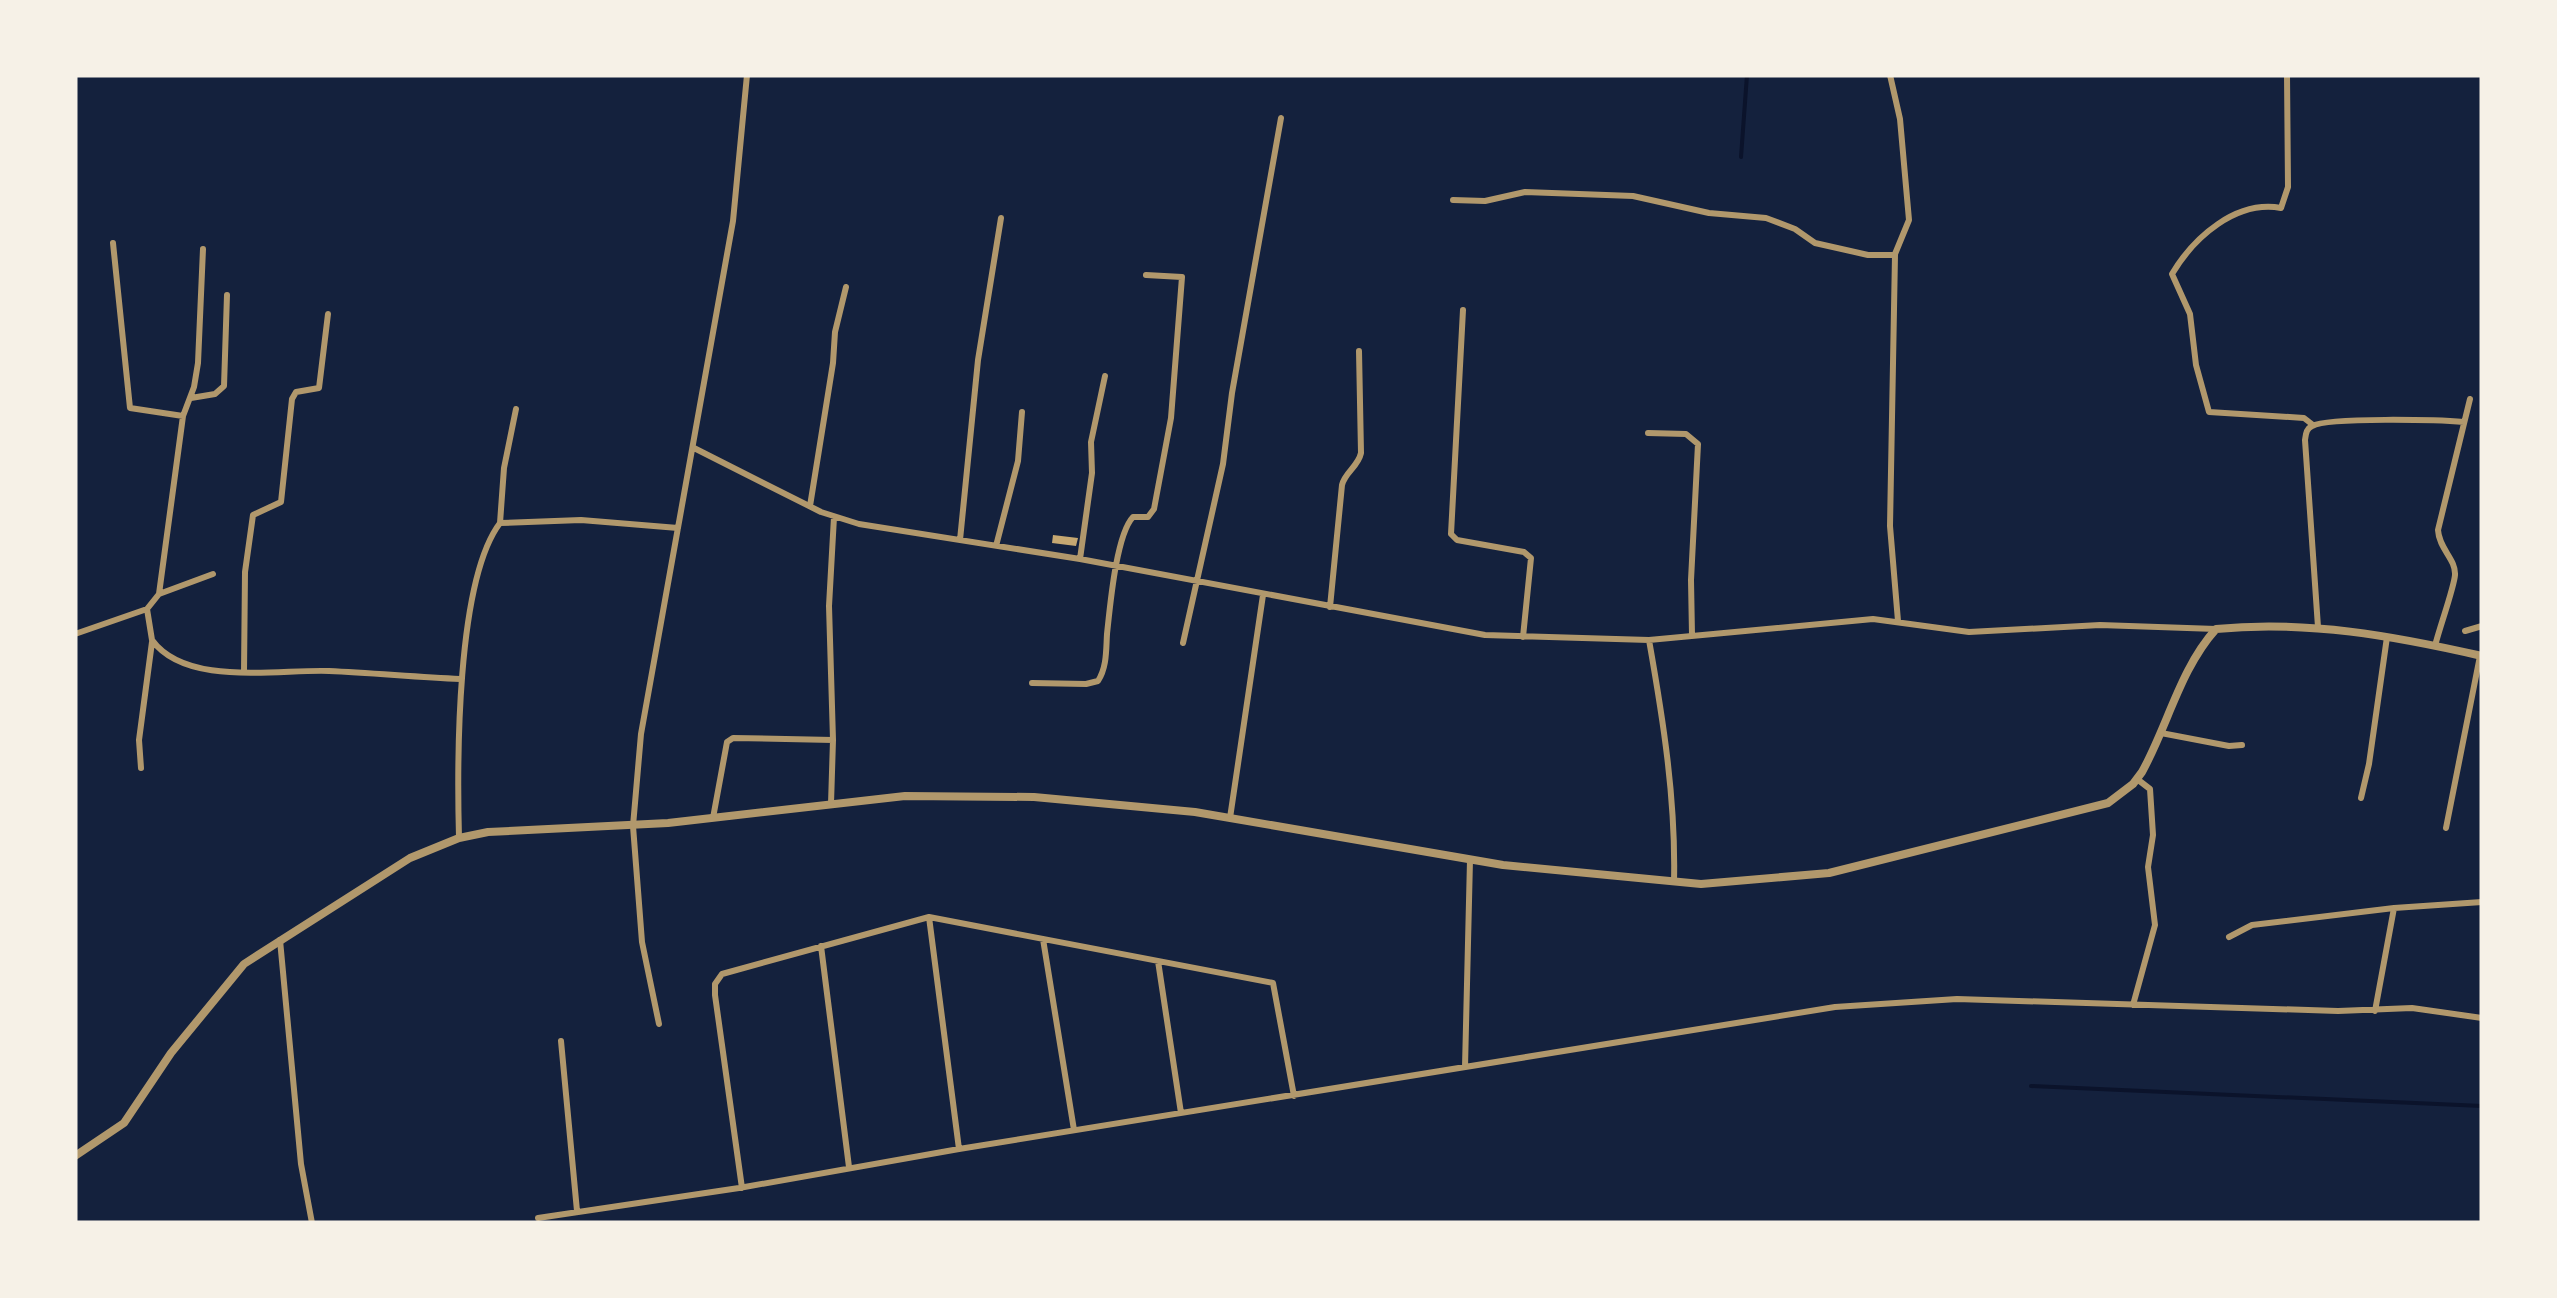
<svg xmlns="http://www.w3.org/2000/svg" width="2557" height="1298" font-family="Inter,sans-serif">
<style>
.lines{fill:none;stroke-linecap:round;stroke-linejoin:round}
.stream{stroke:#0b132b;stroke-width:4}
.building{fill:#c6a872}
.minor{stroke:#b1986c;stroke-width:6}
.tertiary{stroke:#b1986c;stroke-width:8}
</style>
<rect width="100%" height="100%" fill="#14213d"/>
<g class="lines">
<!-- stream -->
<path class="stream" d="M1741,157L1747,75
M2031,1086L2482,1106"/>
</g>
<!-- building -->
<path class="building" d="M1053,535L1078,538L1076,546L1052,543Z"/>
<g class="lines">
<!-- minor -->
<path class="minor" d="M1890,75L1900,119L1909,220L1895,254
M2287,75L2288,187L2281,208C2236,200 2194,237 2172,274L2190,314L2196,365L2209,412L2304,418L2313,425
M1453,200L1485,201L1525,192L1633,196L1709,213L1766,218L1795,229L1815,243L1868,255H1895L1890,526L1898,621
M113,243L130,408L183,416
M1463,310L1451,534L1457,540L1524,552L1531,558L1523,637
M191,398L215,394L224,386L227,295
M1648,433L1686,434L1698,444L1691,580L1692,635
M694,448L821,512L859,524L1080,559L1485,635L1649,640L1873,619L1969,632L2100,625L2216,629
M810,506L833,363L835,332L846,287
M500,523L504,468L516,409
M960,540L978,360L1001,218
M996,546L1018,461L1022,412
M1080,559L1092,473L1091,442L1105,376
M213,574L159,594L147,609L152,640C186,687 278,669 329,671C373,673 416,677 460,679
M159,594L183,416L194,387L198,363L203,249
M1330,607L1342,485C1345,472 1358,467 1361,453L1359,351
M2318,627L2305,440C2306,434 2306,429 2312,426C2329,417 2440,420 2464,422
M2465,631L2482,626
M75,634L147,609
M1649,640C1663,719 1676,800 1674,882
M1183,643L1223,464L1232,393L1281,118
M2435,646C2439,629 2454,588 2455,575C2456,559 2439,549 2438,530L2470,399
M244,672L245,572L253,515L281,502L292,399L296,392L319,388L328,314
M1032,683L1086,684L1098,681C1107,667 1106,650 1107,634C1110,607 1116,535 1133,517H1148L1154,509L1171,418L1182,277L1146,275
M2161,733L2229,746L2242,745
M833,740L829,606L834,517
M141,768L139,740L152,642
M2361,798L2369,764L2387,637
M713,818L727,742L733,738L833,740L831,804
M1230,818L1263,595
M2446,828L2480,656
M459,838C457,764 456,581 500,523L581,520L678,528
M929,917L1273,983L1294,1096
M2229,937L2252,925L2394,908
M1043,939L1074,1130
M280,940L301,1164L312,1223
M821,946L849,1167
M1158,961L1181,1113
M2133,1005L2155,925L2148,867L2153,835L2150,789L2137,779
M2375,1011L2394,908L2482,902
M659,1024L642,942L633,826L641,734L733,221L747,75
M561,1041L577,1211
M1465,1067L1470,860
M742,1188L715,995V984L722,974L929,917L959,1149
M538,1218L739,1188L959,1149L1835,1007L1957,999L2338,1011L2412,1008L2482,1018"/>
<!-- tertiary -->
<path class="tertiary" d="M75,1156L124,1123L171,1053L244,964L410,858L459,838L488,832L668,823L905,796L1034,797L1195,812L1503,865L1701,884L1829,873L2108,803L2133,784L2142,772C2168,725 2180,669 2216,629C2307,620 2394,636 2482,656"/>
</g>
<!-- border -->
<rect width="2557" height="1298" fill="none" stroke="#f6f1e7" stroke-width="155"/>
</svg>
